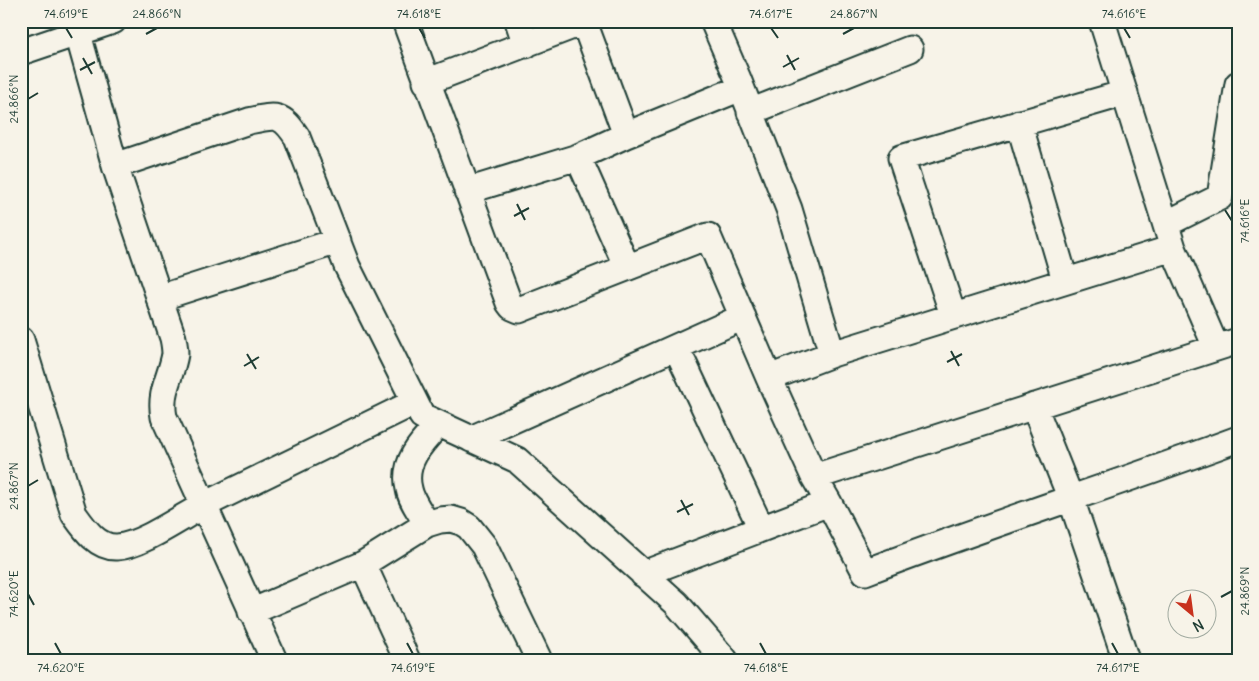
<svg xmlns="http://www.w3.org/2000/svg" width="1259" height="681" font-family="Delius,sans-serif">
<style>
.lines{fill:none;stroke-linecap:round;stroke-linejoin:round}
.street-casing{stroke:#1f3d34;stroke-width:29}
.street{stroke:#f7f3e8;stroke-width:25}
.ticks{fill:none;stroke:#1f3d34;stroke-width:2}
.neatline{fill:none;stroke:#1f3d34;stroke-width:2}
.ticks-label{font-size:12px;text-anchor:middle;fill:#1f3d34}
</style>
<rect width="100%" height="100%" fill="#f7f3e8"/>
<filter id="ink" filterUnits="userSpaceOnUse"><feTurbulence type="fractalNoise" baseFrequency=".02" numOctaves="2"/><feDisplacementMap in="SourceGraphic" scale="10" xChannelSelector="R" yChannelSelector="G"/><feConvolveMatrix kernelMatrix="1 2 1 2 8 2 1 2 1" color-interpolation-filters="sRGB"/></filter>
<g filter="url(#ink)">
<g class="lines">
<defs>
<path id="street" d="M405,21L509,303L512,307L519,310L708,236L769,378
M518,21L526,45
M713,21L738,79L789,209L832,354
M1102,21L1173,248L1216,347
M584,22L626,135L578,157L627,267
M78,34L115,166L249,121C276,115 281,113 297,137L347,266L422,416L517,460L676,603L725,660
M21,52L113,21
M426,82L586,21
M750,112L910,49
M1019,123L1065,280
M626,135L741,88
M115,166L173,338C174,343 175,349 175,354C171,378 159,391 164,417L274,660
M467,191L578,157
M1166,224L1220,197L1238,84
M159,298L338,241
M953,315L901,158L1125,93
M21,340L74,514C84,528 97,548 117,547C141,546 183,516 206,504C275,470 346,436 415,402
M676,347L761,528
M1034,406L1071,499L1126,660
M471,439L743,317
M814,477L1238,341
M829,503L865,572C988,525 1114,485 1238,439
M427,524C421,513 411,501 409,489C402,462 422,442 439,424
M363,564L427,524L440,520L451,519L461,522L469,527L484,546L538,658L534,660
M643,574L829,503L814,477L769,378L832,354L1173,248
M251,612L363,564L407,660"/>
</defs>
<!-- street casing -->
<use href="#street" class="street-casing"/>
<!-- street -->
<use href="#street" class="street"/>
</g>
</g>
<!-- ticks -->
<path class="ticks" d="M66,28L72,38M419,28L425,38M771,28L778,38M1124,28L1130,38M146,34L157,28M843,34L854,28M787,55L795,70M83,58L92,74M783,67L799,58M80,70L95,62M28,99L38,93M517,204L525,220M1225,210L1232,221M514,216L529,208M951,351L959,366M247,354L256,369M947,362L962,354M244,366L259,357M28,486L38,480M681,500L689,515M677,512L693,504M28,594L34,605M1221,597L1232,591M55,643L61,654M407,643L413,654M760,643L766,654M1112,643L1118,654"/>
<!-- margin -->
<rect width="1259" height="681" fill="none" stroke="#f7f3e8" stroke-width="55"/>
<!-- north arrow -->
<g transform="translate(1192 614) rotate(151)"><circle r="24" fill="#f7f3e8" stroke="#a1aaa0"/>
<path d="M0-4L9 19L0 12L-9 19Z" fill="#c8321e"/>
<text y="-8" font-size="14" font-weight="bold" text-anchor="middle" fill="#1f3d34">N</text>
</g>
<rect x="28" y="28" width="1204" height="626" class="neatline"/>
<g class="ticks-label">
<text x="66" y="18">74.619°E</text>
<text x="157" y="18">24.866°N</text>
<text x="419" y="18">74.618°E</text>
<text x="771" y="18">74.617°E</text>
<text x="854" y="18">24.867°N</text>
<text x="1124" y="18">74.616°E</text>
<text transform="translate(14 99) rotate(-90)" y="4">24.866°N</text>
<text transform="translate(1245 221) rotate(-90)" y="4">74.616°E</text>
<text transform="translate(14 486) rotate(-90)" y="4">24.867°N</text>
<text transform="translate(1245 591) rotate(-90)" y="4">24.869°N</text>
<text transform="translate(14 594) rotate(-90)" y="4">74.620°E</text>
<text x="61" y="672">74.620°E</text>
<text x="413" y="672">74.619°E</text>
<text x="766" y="672">74.618°E</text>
<text x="1118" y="672">74.617°E</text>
</g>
</svg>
